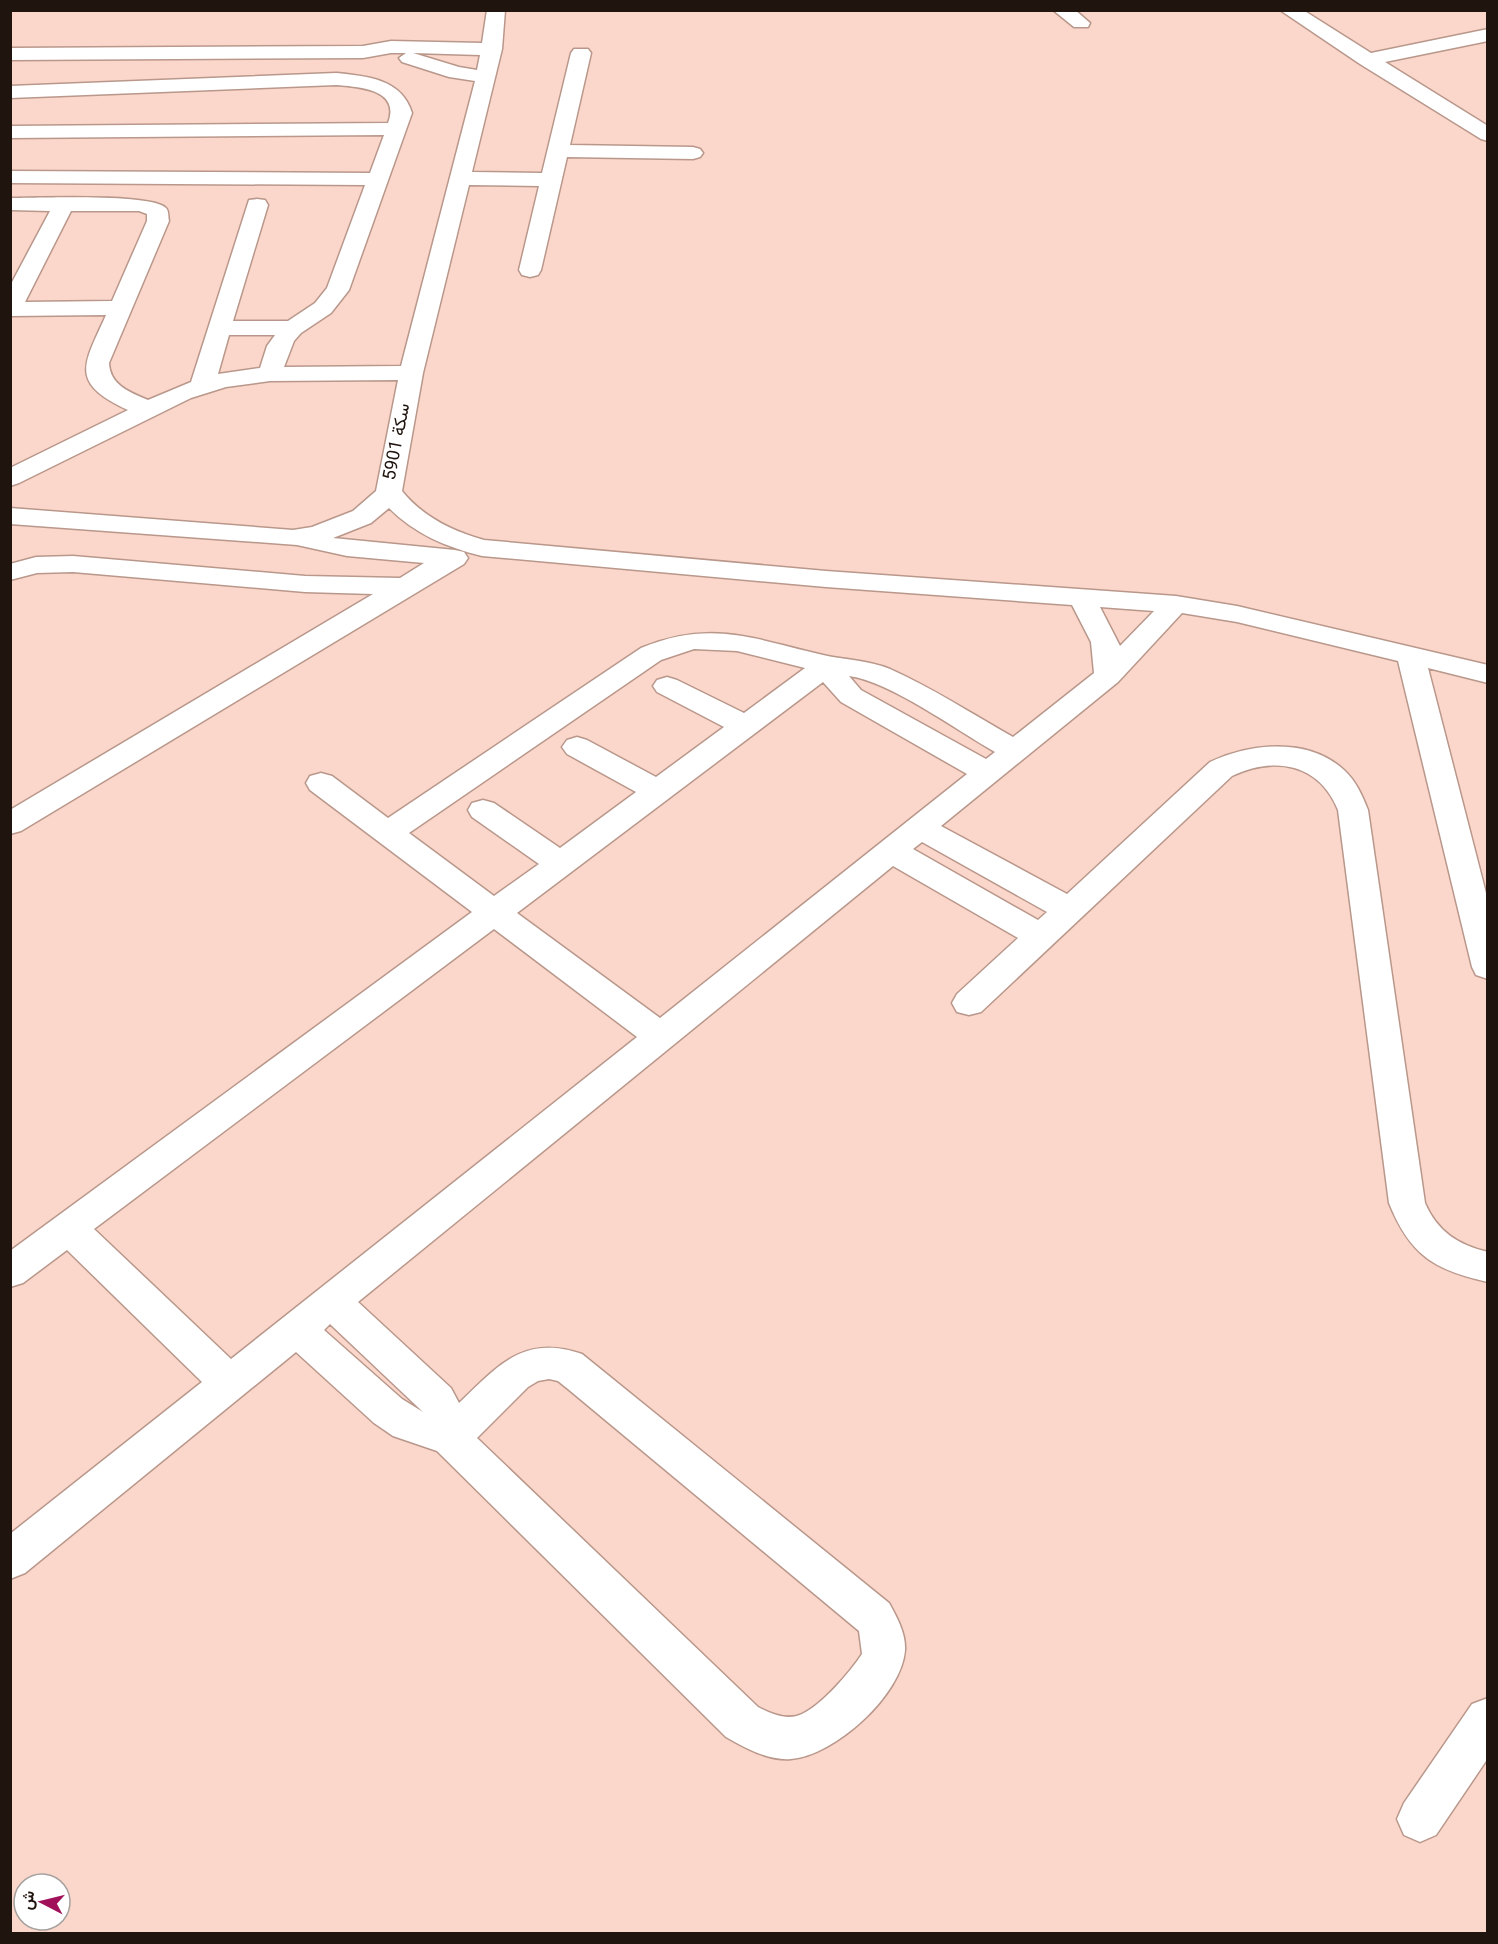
<svg xmlns="http://www.w3.org/2000/svg" width="1498" height="1944" font-family="Georgia,Vazirmatn,serif">
<style>
.built{fill:#fad7ca;fill-rule:evenodd}
.lines{fill:none;stroke-linecap:round;stroke-linejoin:round}
.minor-casing{stroke:#b9978b;stroke-width:3}
.minor{fill:#fff;fill-rule:evenodd}
.labels{text-anchor:middle;dominant-baseline:central;stroke-width:4.5;stroke-linejoin:round;paint-order:stroke}
.far-street-label{font-size:18px;fill:#20140f;stroke:#fff}
</style>
<rect width="100%" height="100%" fill="#fbe5de"/>
<!-- built -->
<path class="built" d="M11,11H1487V1933L11,1934ZM24,1884H60V1920H24Z"/>
<g class="lines">
<defs>
<path id="minor" d="M487,10H505L502,49L472,172L542,173L571,53L574,49H588L591,53L570,145L693,147L700,149L703,153L700,157L693,159L567,157L541,270L538,275L530,277L522,275L519,270L539,186L469,185L423,373L402,491C423,517 452,531 484,540L826,571L1176,596L1237,606L1488,665V683L1428,668L1488,901V979L1476,975L1472,967L1398,661L1237,622L1182,613L1118,682L941,826L1067,894L1210,762C1251,743 1308,737 1344,770C1356,781 1362,795 1368,810L1425,1203C1437,1231 1458,1245 1488,1252V1282C1434,1270 1410,1255 1389,1203L1338,810C1319,763 1274,756 1232,776L981,1012L969,1015L957,1012L952,1003L957,994L1018,938L893,866L358,1302L451,1388L459,1403C498,1366 523,1334 582,1354L889,1603C897,1617 906,1634 905,1650C902,1695 834,1756 791,1759C769,1761 745,1748 726,1737L437,1451L393,1436L374,1423L296,1352L25,1573L10,1579V1534L202,1382L67,1250L23,1283L10,1287V1251L472,912L310,790L306,783L310,776L321,773L332,776L388,818L641,648C711,619 754,639 823,655C845,660 868,660 890,669C933,688 972,714 1013,737L1094,673L1091,642L1072,605L826,587L482,556C446,547 415,534 389,508L371,523L333,538L455,550L464,552L468,558L464,564L21,831L10,834V810L373,594L305,592L73,572L37,573L10,580V564L36,557L73,556L305,576L400,578L424,563L347,556L297,545L10,524V508L293,530L312,527L353,511L376,491L398,380L270,381L226,387L191,398L19,483L10,486V468L128,410C68,382 84,365 106,315L10,316V286L50,211L10,210V198C36,198 152,193 166,208C169,211 168,217 169,221L109,363C110,385 129,392 148,400L191,382L249,200L257,199L265,200L268,205L233,321H288L315,303L327,288L365,185L10,183V171L370,173L384,135L10,138V126L388,123C401,89 359,87 336,85L10,98V86L336,73C367,76 402,79 412,113L349,290L331,313L301,333L294,341L284,367L401,366L475,81L449,77L402,62L399,58L406,53H391L363,58L10,60V48L363,46L391,41L482,43ZM413,53L480,55L477,70L459,67ZM71,211H139L147,214V221L112,301L25,302ZM229,335H275L267,346L260,368L218,374ZM1100,607L1154,611L1120,646ZM694,649L737,651L805,668L744,713L677,680L667,677L657,680L653,686L657,692L724,727L656,777L587,740L577,737L567,740L562,747L567,754L636,792L560,848L494,803L483,800L472,803L468,810L472,817L539,864L494,896L409,833L661,660ZM849,676C891,682 956,730 995,752L986,759L861,690ZM823,682L841,702L967,774L660,1018L517,913ZM922,842L1047,912L1038,920L913,849ZM494,929L637,1037L231,1359L94,1229ZM330,1324L423,1412L402,1399L324,1330ZM549,1379L558,1381L568,1389L859,1631L862,1654C850,1672 822,1705 802,1714C788,1721 771,1714 758,1707L477,1438L528,1387L538,1381Z
M1053,10H1075L1090,23L1088,27H1074Z
M1280,10H1303L1371,53L1488,29V41L1385,62L1488,126V141L1481,139L1360,64Z
M1488,1698V1758L1436,1835L1420,1842L1404,1835L1397,1819L1404,1803L1472,1704Z"/>
</defs>
<!-- minor casing -->
<use href="#minor" class="minor-casing"/>
<!-- minor -->
<use href="#minor" class="minor"/>
</g>
<g class="labels">
<!-- far-street labels -->
<g class="far-street-label">
<text transform="translate(398 442) rotate(-79)">سكة 5901</text>
</g>
</g>
<!-- border -->
<rect width="1498" height="1944" fill="none" stroke="#20140f" stroke-width="24"/>
<!-- north arrow -->
<g transform="translate(42 1902) rotate(277)"><circle r="28" fill="#ffffff" stroke="#a6a19f" stroke-width="1.5"/>
<path d="M0-4.5L10 22L0 15L-10 22Z" fill="#a0115a"/>
<text y="-9" font-size="16" font-weight="bold" text-anchor="middle" fill="#20140f">ش</text>
</g>
</svg>
